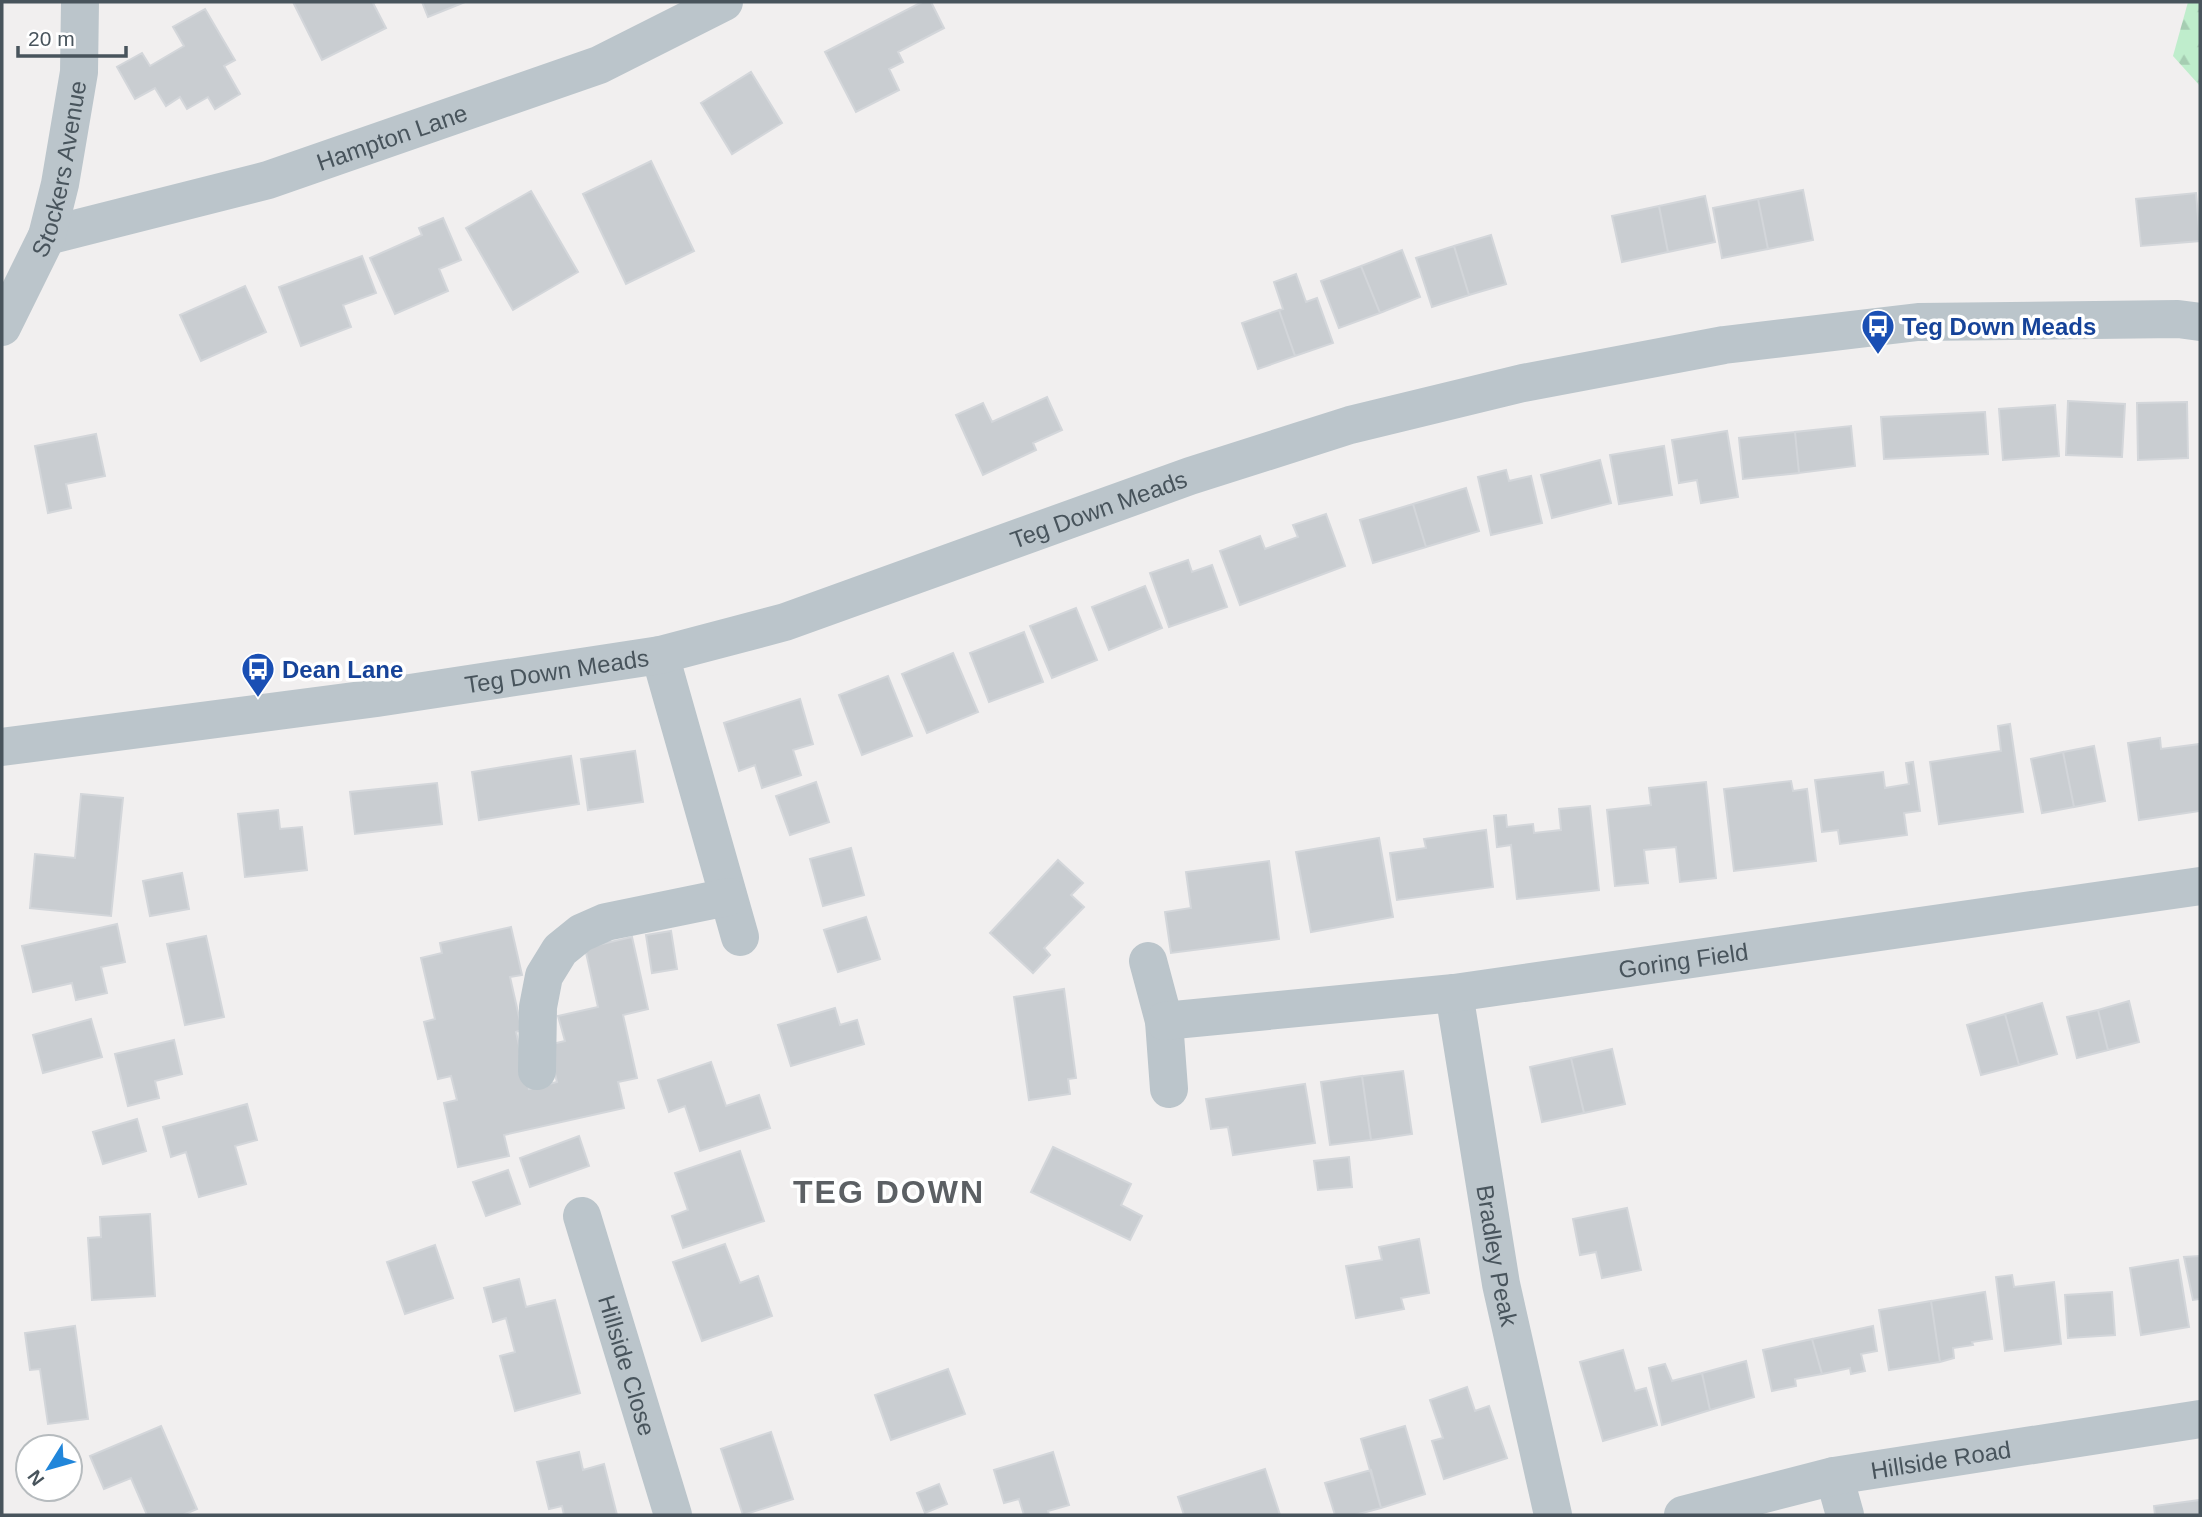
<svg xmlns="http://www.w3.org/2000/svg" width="2202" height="1517" font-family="Arial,sans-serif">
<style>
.forest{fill:url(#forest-firs)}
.building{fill:#c9cdd1;stroke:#d3d6da;stroke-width:2}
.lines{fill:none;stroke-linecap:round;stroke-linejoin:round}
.minor{stroke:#bbc5cb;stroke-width:38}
.labels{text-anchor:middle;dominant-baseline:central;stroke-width:7;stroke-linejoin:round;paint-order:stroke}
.street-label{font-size:24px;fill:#48545c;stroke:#fff}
.transit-label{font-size:24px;font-weight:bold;fill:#164399;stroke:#fff;text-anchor:start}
.district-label{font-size:32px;font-weight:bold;letter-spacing:2px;fill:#5c6064;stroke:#fff}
</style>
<defs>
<pattern id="forest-firs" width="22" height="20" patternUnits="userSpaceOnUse" patternTransform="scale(1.75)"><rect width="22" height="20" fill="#bfedcc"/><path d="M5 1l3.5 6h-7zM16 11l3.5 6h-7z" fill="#a6cdb2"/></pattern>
</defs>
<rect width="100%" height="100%" fill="#f1efef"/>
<!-- forest -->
<path class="forest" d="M2188,2H2200V86L2173,56Z"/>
<!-- building -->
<path class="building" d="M293,2H376L373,3L386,28L322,60Z
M422,2H465L428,17Z
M922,2H931L944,28L898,52L903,62L889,69L899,90L856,112L825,52Z
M205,9L235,60L224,66L240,94L215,109L208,97L187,109L180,97L166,106L155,88L135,99L117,67L142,53L150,66L184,46L173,27Z
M751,72L782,123L732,154L701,103Z
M651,161L694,251L626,284L583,194Z
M1803,190L1813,240L1768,249L1758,199Z
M531,191L578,272L513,310L466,228Z
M2196,193L2200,241L2141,246L2136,199Z
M1705,196L1715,242L1668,252L1659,206Z
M1758,199L1768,249L1722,258L1713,208Z
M1659,206L1668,252L1622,262L1612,216Z
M443,218L461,260L439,269L448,291L395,314L370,258L422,235L419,228Z
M1491,235L1506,284L1469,295L1454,246Z
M1454,246L1469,295L1432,307L1416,258Z
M1402,250L1420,297L1380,313L1361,266Z
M362,256L376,293L343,305L351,327L301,346L279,287Z
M1361,266L1380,313L1339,328L1321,281Z
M1296,274L1306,302L1317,298L1333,343L1295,356L1279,310L1283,309L1274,282Z
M245,286L266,332L201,361L180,315Z
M1279,310L1295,356L1258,369L1242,323Z
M1047,397L1062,430L1033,443L1036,450L983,475L956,415L983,403L992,422Z
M2068,401L2125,404L2122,457L2066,455Z
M2187,402L2188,458L2138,460L2137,403Z
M2055,405L2059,456L2003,460L1999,409Z
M1985,412L1988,454L1884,459L1881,417Z
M1851,426L1855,466L1799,473L1795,432Z
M1727,431L1738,497L1701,503L1697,480L1679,483L1672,440Z
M1795,432L1799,473L1743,479L1739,438Z
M96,434L105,476L66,484L71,508L48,513L35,446Z
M1664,446L1672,495L1619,504L1610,455Z
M1600,460L1611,503L1552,518L1541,475Z
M1506,470L1509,481L1531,476L1542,523L1491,535L1478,477Z
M1466,488L1479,531L1426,547L1413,504Z
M1413,504L1426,547L1373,563L1360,520Z
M1326,514L1345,566L1240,605L1220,551L1260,536L1265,549L1298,537L1293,525Z
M1188,560L1192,572L1212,565L1227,607L1169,627L1150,573Z
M1145,586L1162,628L1109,650L1092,607Z
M1076,608L1097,660L1052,678L1030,626Z
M1024,632L1043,682L989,702L970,653Z
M953,653L978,712L927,733L902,674Z
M888,676L912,736L862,755L839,695Z
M800,699L813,744L793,750L801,775L762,788L755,765L739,771L724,723Z
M2010,724L2023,812L1939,824L1930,762L2001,751L1998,726Z
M2160,738L2161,749L2200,744V811L2139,820L2128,743Z
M2094,746L2105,801L2074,807L2063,752Z
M635,751L643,802L588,810L581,759Z
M2063,752L2074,807L2042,813L2031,759Z
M571,756L579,804L479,820L472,772Z
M1913,762L1920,811L1904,813L1907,835L1840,844L1838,830L1822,832L1815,780L1883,772L1885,788L1909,784L1906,763Z
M1791,781L1793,791L1807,789L1816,861L1734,871L1724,789Z
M816,782L829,822L790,835L776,796Z
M1706,782L1716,878L1680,882L1676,847L1644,850L1648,883L1615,886L1607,810L1651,805L1649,788Z
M437,783L442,824L355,834L350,792Z
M81,794L123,798L111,916L30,908L35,854L75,858Z
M1590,806L1599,890L1517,899L1511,845L1497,847L1494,816L1506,815L1507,827L1533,824L1534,833L1561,830L1559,809Z
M278,810L280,829L302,827L307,870L245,877L238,814Z
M1486,830L1493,887L1397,900L1390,853L1426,848L1424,839Z
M1379,838L1393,917L1311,932L1296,852Z
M851,848L864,895L823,906L810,859Z
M1058,860L1083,883L1071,895L1084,907L1044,948L1050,955L1033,973L990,933Z
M1269,861L1279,939L1171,953L1165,912L1191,908L1186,872Z
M182,873L189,909L150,916L143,881Z
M866,917L880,959L838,972L824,930Z
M117,924L125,962L101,967L107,993L76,1000L72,983L33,992L22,946Z
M511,927L522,975L510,977L522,1030L516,1032L529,1089L557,1082L548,1045L565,1041L558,1016L598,1007L585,948L632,937L648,1009L623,1015L637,1078L618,1082L624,1108L504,1135L509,1156L458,1167L444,1103L457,1100L451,1076L438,1079L424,1022L435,1019L421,958L442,953L440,943Z
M671,931L677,969L652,973L646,935Z
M206,936L224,1017L185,1025L167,944Z
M1064,989L1076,1078L1068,1079L1070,1094L1029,1100L1014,997Z
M2129,1001L2139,1042L2108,1050L2098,1010Z
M2042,1003L2057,1054L2019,1065L2005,1014Z
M835,1008L840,1025L857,1020L864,1044L791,1066L778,1025Z
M2098,1010L2108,1050L2077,1058L2067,1017Z
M2005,1014L2019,1065L1981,1075L1967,1025Z
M91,1019L102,1057L43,1073L33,1035Z
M174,1040L182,1074L155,1081L159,1098L128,1106L115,1054Z
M1612,1049L1625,1104L1584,1113L1571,1058Z
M1571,1058L1584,1113L1542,1122L1530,1067Z
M711,1062L726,1106L759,1095L770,1128L700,1151L685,1106L669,1112L658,1080Z
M1403,1071L1412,1134L1371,1140L1362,1076Z
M1362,1076L1371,1140L1330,1145L1321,1082Z
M1305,1084L1315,1143L1233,1155L1228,1127L1211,1129L1206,1099Z
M247,1104L257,1140L235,1146L246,1184L199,1197L186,1152L171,1157L163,1127Z
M137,1119L146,1151L103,1164L93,1132Z
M579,1136L589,1166L530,1187L520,1158Z
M1053,1147L1131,1184L1121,1205L1142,1216L1130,1240L1031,1192Z
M740,1151L764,1221L683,1248L672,1216L688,1210L675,1173Z
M1349,1157L1352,1187L1318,1190L1314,1161Z
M508,1170L520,1204L486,1216L473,1182Z
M1627,1208L1641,1270L1602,1278L1596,1252L1580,1255L1573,1219Z
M150,1214L155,1296L92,1300L88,1238L101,1237L100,1217Z
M1419,1239L1429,1293L1401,1298L1404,1309L1356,1318L1346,1266L1382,1260L1379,1247Z
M725,1244L740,1283L758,1276L772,1316L702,1341L673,1262Z
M435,1245L453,1298L405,1314L387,1262Z
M2200,1256V1299L2193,1300L2184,1257Z
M2178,1260L2189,1327L2141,1335L2130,1268Z
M2012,1275L2014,1287L2054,1282L2061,1344L2005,1351L1996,1277Z
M519,1279L526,1307L555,1300L580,1393L515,1411L500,1356L515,1352L506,1318L493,1322L484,1288Z
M1985,1292L1992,1339L1972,1342L1973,1345L1953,1348L1954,1358L1940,1362L1931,1301Z
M2112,1292L2115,1335L2068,1338L2065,1295Z
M1931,1301L1940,1362L1889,1370L1879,1310Z
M75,1326L88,1419L48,1424L40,1369L30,1370L25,1333Z
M1873,1326L1877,1351L1861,1354L1865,1371L1851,1374L1850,1368L1822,1374L1812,1339Z
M1812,1339L1822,1374L1795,1379L1796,1386L1772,1391L1763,1350Z
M1623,1350L1635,1391L1646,1388L1657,1425L1603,1441L1580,1362Z
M1746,1361L1754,1397L1710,1410L1702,1373Z
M1665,1364L1672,1381L1702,1373L1710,1410L1662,1425L1649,1368Z
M948,1369L965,1414L891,1440L875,1395Z
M1467,1387L1475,1411L1489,1406L1507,1458L1444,1479L1432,1441L1443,1438L1430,1400Z
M161,1426L197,1509L183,1515H147L131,1478L104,1489L90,1456Z
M1405,1426L1425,1494L1381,1508L1361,1439Z
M771,1432L793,1499L743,1515L721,1449Z
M579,1452L583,1470L604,1464L617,1515H564L562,1506L549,1509L537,1462Z
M1053,1452L1069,1505L1048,1511L1049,1515H1024L1019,1499L1004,1503L994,1470Z
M1265,1469L1280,1515H1184L1178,1497Z
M1371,1470L1381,1508L1355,1515H1335L1325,1483Z
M939,1484L947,1504L925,1513L917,1493Z
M2200,1500V1515H2155L2154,1506Z"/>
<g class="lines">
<!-- minor -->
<g class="minor">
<path id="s1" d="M47,236L268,180L599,65L724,2"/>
<path id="s2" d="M2,327L47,236L60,184L79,72L80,2"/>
<path d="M660,655L740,937"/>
<path id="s3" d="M2,747L377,698L660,655L785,622L1190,476L1350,425L1523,383L1724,345L1918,322L2178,319L2200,322"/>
<path d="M1148,961L1164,1021L1169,1089"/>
<path id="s4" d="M1454,993L1501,1284L1553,1515"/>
<path id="s5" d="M1164,1021L1454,993L2200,886"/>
<path d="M537,1071L538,1007L544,976L560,950L581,933L606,922L728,897"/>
<path id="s6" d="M582,1216L673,1515"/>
<path d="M1834,1476L1845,1515"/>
<path id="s7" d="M1683,1515L1834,1476L2200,1419"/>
</g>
</g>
<!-- icons -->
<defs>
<symbol id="bus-pin" viewBox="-11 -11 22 30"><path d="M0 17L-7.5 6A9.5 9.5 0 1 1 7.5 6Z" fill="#1a4fb4" stroke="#fff"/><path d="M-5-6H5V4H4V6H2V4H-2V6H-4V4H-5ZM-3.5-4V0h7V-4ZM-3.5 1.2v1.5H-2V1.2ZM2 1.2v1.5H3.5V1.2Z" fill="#fff"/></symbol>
</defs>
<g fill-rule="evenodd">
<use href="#bus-pin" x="1859" y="307" width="38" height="52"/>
<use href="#bus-pin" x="239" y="650" width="38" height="52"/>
</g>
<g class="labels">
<!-- street labels -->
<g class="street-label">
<text stroke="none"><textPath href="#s1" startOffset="359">Hampton Lane</textPath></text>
<text stroke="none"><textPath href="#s2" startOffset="170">Stockers Avenue</textPath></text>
<text stroke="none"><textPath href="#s3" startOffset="1127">Teg Down Meads</textPath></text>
<text stroke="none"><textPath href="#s3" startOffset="560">Teg Down Meads</textPath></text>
<text stroke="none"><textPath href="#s5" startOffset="523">Goring Field</textPath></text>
<text stroke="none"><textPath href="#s4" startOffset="266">Bradley Peak</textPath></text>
<text stroke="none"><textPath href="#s6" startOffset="156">Hillside Close</textPath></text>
<text stroke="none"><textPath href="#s7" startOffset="264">Hillside Road</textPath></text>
</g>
<!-- transit labels -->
<g class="transit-label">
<text x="1902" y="326">Teg Down Meads</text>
<text x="282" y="669">Dean Lane</text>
</g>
<!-- district labels -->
<g class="district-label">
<text x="889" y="1192">TEG DOWN</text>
</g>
</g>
<!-- border -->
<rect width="2202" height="1517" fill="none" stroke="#48545c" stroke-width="7"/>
<!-- north arrow -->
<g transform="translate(49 1468) rotate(233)"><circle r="33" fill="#ffffff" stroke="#b6bbbe" stroke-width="2"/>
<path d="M0-5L12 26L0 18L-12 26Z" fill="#2186da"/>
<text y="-10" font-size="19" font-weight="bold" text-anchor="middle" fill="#48545c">N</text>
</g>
<!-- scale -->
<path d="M18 46v10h108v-10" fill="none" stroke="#48545c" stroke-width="3.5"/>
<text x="28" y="46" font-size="21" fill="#48545c" stroke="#ffffff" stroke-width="5" paint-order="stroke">20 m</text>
</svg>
